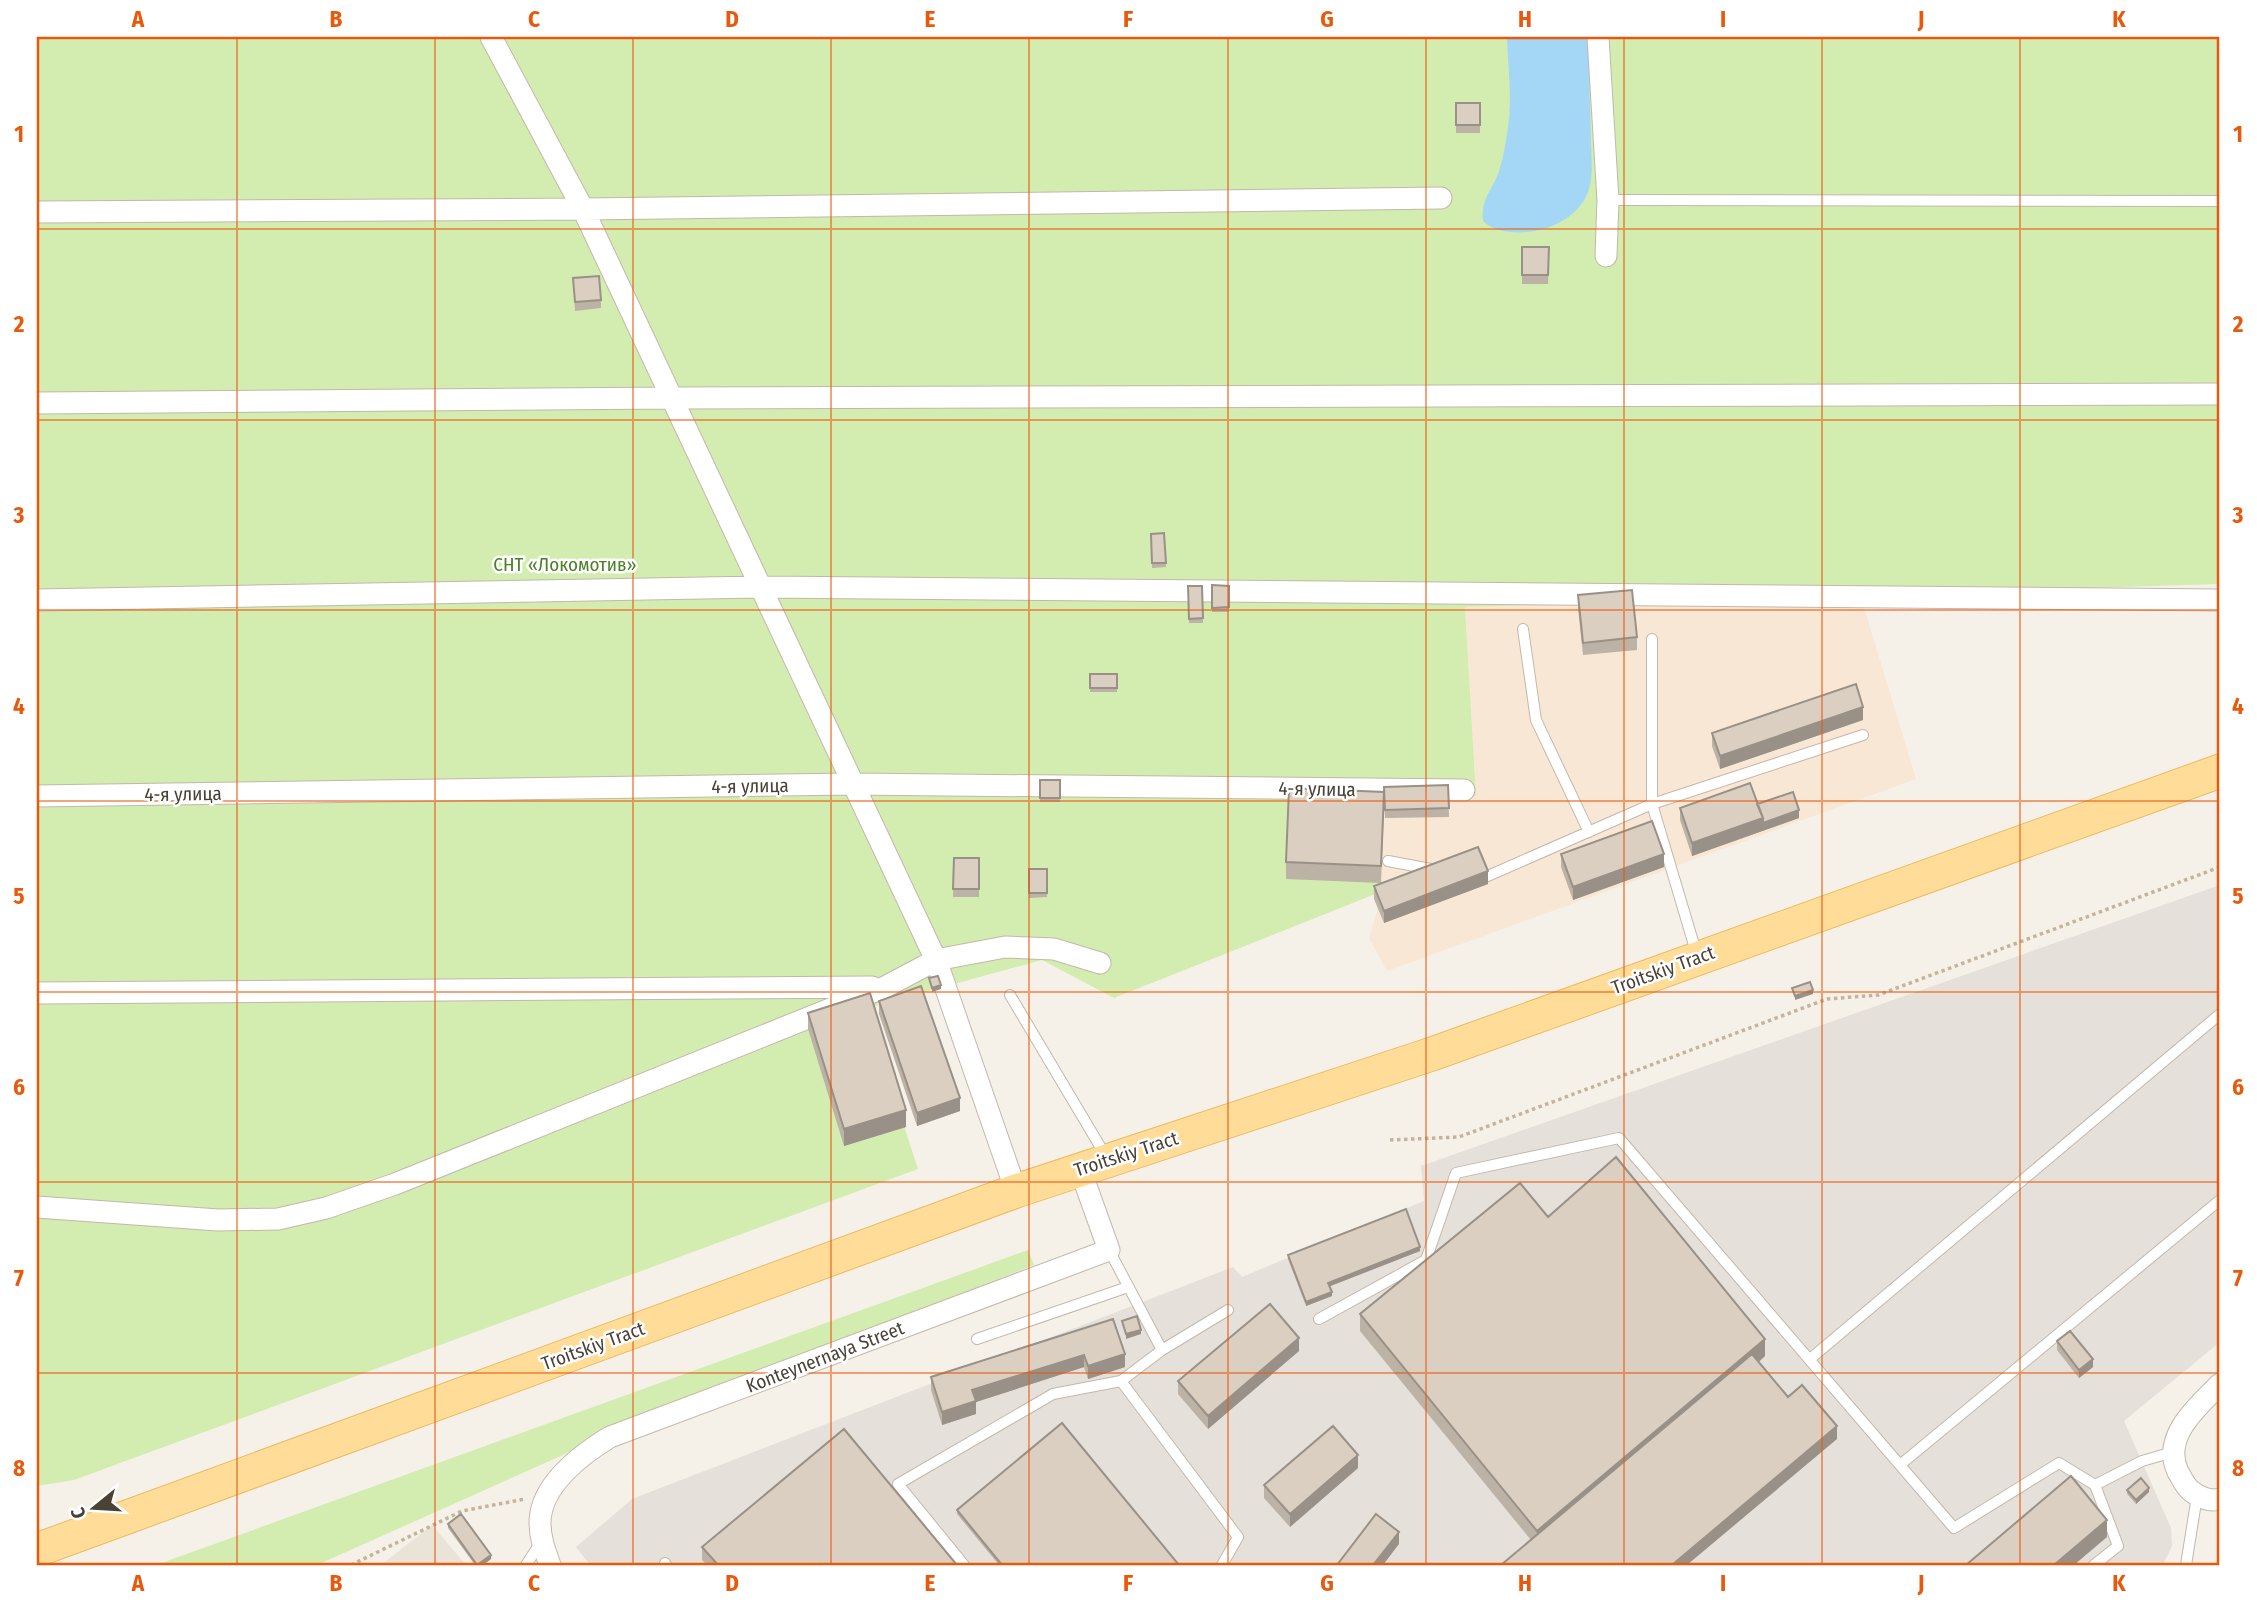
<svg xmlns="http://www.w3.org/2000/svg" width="2257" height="1602" font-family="'Fira Sans Condensed',sans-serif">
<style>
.residential{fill:#eae3d7}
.commercial{fill:#f8e7d4}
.industrial{fill:#e5e0da}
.green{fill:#d3ecb0}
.water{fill:#a3d7f5}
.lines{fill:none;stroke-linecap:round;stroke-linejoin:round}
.service-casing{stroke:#c2b8ab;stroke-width:12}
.minor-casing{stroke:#c2b8ab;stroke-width:23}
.primary-casing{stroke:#ebbb61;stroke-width:35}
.path{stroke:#c4b49b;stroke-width:3.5;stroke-dasharray:3.5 3.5;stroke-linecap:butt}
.service{stroke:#fff;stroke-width:10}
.minor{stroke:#fff;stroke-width:21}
.primary{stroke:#ffdd98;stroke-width:33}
.rail{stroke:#989898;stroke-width:5;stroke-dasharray:9 9;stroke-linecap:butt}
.primary-bridge-casing{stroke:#ebbb61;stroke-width:35;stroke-linecap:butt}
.primary-bridge{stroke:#ffdd98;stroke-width:33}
.wall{fill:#bcb2a6}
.shaded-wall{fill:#999187}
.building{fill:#dbcfc1;stroke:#999187;stroke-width:2}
.grid{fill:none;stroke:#e8590c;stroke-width:2;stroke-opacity:0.55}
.labels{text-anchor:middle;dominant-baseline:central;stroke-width:5;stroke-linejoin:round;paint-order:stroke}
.park-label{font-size:19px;fill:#4c8025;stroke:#fff}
.street-label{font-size:19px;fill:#4a4137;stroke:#fff}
.neatline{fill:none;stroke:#e8590c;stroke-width:2.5}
.grid-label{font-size:23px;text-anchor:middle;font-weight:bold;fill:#e8590c}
</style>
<rect width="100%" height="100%" fill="#f5f1e9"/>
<!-- residential -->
<path class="residential" d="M432,1525L466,1565H381Z"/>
<!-- commercial -->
<path class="commercial" d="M1860,594L1916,779L1387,971L1369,938L1383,891L1372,809L1476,796L1465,607Z"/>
<!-- industrial -->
<path class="industrial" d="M2220,885V1342L2124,1421L2171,1528L2172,1546L2163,1565H590L576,1547L632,1499L1233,1267L1242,1277L1424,1201L1421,1166Z"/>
<!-- green -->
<path class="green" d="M37,37H2220V584L1465,607L1476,796L1372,810L1383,891L1114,998L1042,960L834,1017L902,1120L918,1169L74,1480L37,1486Z
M1028,1250L1034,1265L677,1404L317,1565H156Z"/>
<!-- water -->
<path class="water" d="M1507,37H1587L1589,47C1589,78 1590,108 1591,139C1591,156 1594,176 1588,192C1580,214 1555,228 1534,231C1518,234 1495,233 1483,221C1481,197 1492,192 1499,171C1503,159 1505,146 1507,134C1513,101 1508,69 1507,37Z"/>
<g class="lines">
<defs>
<path id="service" d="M1608,200L2220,201
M1523,629L1536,720L1589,832
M1652,639V804L1697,955
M1388,861L1436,870
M1476,878L1481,879L1652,804L1863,735
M1010,995L1107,1158
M1319,1319L1426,1260L1456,1173L1619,1138L1954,1528L2059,1463L2095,1485L2142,1461L2173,1452
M977,1339L1128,1287
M1162,1350L1228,1310
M1810,1359L2220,1014
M1121,1381L1238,1537L1222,1565
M1900,1465L2220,1200
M665,1563L666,1565
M526,1565L541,1542
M964,1565L898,1484L1053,1394L1121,1381L1162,1350L1109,1250
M2094,1565L2118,1546L2095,1485
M2186,1565L2197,1496"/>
<path id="minor" d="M491,37L583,209L936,960L1016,1191
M1598,37L1608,200L1606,256
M37,212L583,209L1441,198
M37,403L671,398L2220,394
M37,600L759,587L2220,600
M37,796L852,784L1464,790
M37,993L872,987
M37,1207L218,1220L278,1219L326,1208L395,1184L885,987L936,960L1005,947L1054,949L1100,963
M2220,1384C2198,1406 2161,1437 2178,1472C2182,1478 2184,1485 2190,1490C2198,1497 2210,1502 2220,1499
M550,1565C545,1551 540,1538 540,1523C540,1485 582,1454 610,1437L1109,1250L1080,1169"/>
<path id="primary" d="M130,1516L1016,1191L1432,1054L2220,771"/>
</defs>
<!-- service casing -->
<use href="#service" class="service-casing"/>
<!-- minor casing -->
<use href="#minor" class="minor-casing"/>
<!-- primary casing -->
<use href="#primary" class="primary-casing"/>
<!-- path -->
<path class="path" d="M1390,1140L1459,1137L1827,999L1878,995L2220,867
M351,1565L462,1511L525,1499"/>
<!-- service -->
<use href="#service" class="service"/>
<!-- minor -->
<use href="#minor" class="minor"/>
<!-- primary -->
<use href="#primary" class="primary"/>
<!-- rail -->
<path class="rail" d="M37,1538L60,1565"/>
<defs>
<path id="primary-bridge" d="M37,1550L130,1516"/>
</defs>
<!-- primary-bridge casing -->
<use href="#primary-bridge" class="primary-bridge-casing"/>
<!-- primary-bridge -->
<use href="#primary-bridge" class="primary-bridge"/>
</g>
<!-- wall -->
<path class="wall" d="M1456,103H1480V133H1456Z
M1522,247H1549L1548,284H1522Z
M573,278L601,300V308L575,311Z
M1164,533L1166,567L1152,568L1151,534Z
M1212,585L1229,586V612H1212Z
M1188,586H1202L1203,623H1189Z
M1578,595L1637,637V650L1583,655L1578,608Z
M1090,674H1117V692H1090Z
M1863,720L1720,769L1712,746V733Z
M1040,780H1060V802H1040Z
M1448,785L1449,817L1385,818L1384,787Z
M1757,804L1799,818L1692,856L1680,820V808Z
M1384,809L1381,883L1286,879V862Z
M1561,854L1664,867L1573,900L1561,867Z
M954,858H979V897H953Z
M1029,869H1047V897L1029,898Z
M1488,884L1384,923L1374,899V886Z
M879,1001L960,1111L917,1126L879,1014Z
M808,1013L906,1127L844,1146L808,1029Z
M1548,1217L1765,1356L1759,1362L1788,1397L1837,1439L1531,1540L1360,1331V1314Z
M1420,1251L1330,1286L1332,1296L1306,1306L1288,1259V1255Z
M1113,1319L1125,1367L1088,1379L1084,1367L976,1402V1414L942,1425L931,1390V1377Z
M2057,1341L2093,1367L2079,1378L2057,1350Z
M1299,1351L1208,1429L1178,1394V1381Z
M1358,1468L1290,1527L1264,1498V1485Z
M2127,1490L2149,1492L2136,1504L2127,1494Z
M957,1510L1179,1565H999L957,1514Z
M448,1524L491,1559L483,1565H475L448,1528Z
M702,1547L957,1565H707L702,1560Z"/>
<!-- shaded-wall -->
<path class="shaded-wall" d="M1863,707V720L1720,769V756Z
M1799,810V818L1692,856V843L1763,818Z
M1664,854V867L1573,900V887Z
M1488,871V884L1384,923V911Z
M941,985V989L932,992V988Z
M1813,990V994L1795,1000V996Z
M960,1098V1111L917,1126V1113Z
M906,1110V1127L844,1146V1129Z
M1420,1247V1251L1328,1287V1283Z
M1332,1292V1296L1306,1306V1302Z
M1141,1330V1334L1126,1339V1334Z
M1299,1338V1351L1208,1429V1416Z
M1765,1339V1356L1537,1548V1531Z
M1125,1354V1367L1088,1379V1366Z
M1084,1355V1367L976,1402V1414L942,1425V1412L972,1390Z
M2093,1359V1367L2079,1378V1370Z
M1837,1426V1439L1687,1565H1672Z
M1358,1455V1468L1290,1527V1514Z
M2149,1488V1492L2136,1504V1500Z
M2107,1520V1537L2074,1565H2054Z
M1399,1532V1544L1383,1565H1374Z
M491,1555V1559L483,1565H477Z"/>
<!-- building -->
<path class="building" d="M1456,103H1480V125H1456Z
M1522,247H1549L1548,275H1522Z
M599,276L601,300L575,302L573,278Z
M1164,533L1166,563H1152L1151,534Z
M1212,585L1229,586V607L1212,608Z
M1188,586H1202L1203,618L1189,619Z
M1632,590L1637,637L1583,643L1578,595Z
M1090,674H1117V688H1090Z
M1856,684L1863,707L1720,756L1712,733Z
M1040,780H1060V798H1040Z
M1750,783L1763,818L1692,843L1680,808Z
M1448,785L1449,808L1385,810L1384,787Z
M1289,788L1384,792L1381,866L1286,862Z
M1793,792L1799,810L1763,823V818L1757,804Z
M1652,821L1664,854L1573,887L1561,854Z
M1478,847L1488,871L1384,911L1374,886Z
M954,858H979V889H953Z
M1029,869H1047V893H1029Z
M938,976L941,985L932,988L929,978Z
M1810,982L1813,990L1795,996L1792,988Z
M921,986L960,1098L917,1113L879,1001Z
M870,993L906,1110L844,1129L808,1013Z
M1616,1157L1765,1339L1537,1531L1360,1314L1520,1183L1548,1217Z
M1406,1209L1420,1247L1328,1283L1332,1292L1306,1302L1288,1255Z
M1270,1304L1299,1338L1208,1416L1178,1381Z
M1137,1316L1141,1330L1126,1334L1122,1321Z
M1113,1319L1125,1354L1088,1366L1084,1355L972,1390L976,1401L942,1412L931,1377Z
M2070,1331L2093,1359L2079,1370L2057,1341Z
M1752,1354L1788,1397L1802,1385L1837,1426L1672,1565H1501Z
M1062,1423L1179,1565H1002L957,1510Z
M1333,1426L1358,1455L1290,1514L1264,1485Z
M844,1429L957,1565H718L702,1547Z
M2071,1476L2107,1520L2054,1565H1966Z
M2141,1478L2149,1488L2136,1500L2127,1490Z
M461,1514L491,1555L477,1565L448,1524Z
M1376,1514L1399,1532L1374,1564L1376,1565H1337Z"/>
<!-- grid -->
<path class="grid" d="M237,37V1565M435,37V1565M633,37V1565M831,37V1565M1029,37V1565M1228,37V1565M1426,37V1565M1624,37V1565M1822,37V1565M2020,37V1565M37,229H2220M37,420H2220M37,610H2220M37,801H2220M37,992H2220M37,1182H2220M37,1373H2220"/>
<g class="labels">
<!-- park labels -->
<g class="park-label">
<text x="565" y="564">СНТ «Локомотив»</text>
</g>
<!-- street labels -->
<g class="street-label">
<text transform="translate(750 786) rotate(-1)">4-я улица</text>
<text transform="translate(1317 789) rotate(1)">4-я улица</text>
<text transform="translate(183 794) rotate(-1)">4-я улица</text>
<text transform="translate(1663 970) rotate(-20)">Troitskiy Tract</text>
<text transform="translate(1126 1154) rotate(-18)">Troitskiy Tract</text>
<text transform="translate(593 1346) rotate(-20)">Troitskiy Tract</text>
<text transform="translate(825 1357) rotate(-21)">Konteynernaya Street</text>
</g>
</g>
<!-- border -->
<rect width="2257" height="1602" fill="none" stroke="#ffffff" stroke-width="77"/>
<!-- north arrow -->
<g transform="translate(94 1508) rotate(252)" stroke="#ffffff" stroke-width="5" paint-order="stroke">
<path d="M0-5L12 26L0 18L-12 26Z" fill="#4a4137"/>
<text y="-10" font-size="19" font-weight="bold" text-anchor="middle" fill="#4a4137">С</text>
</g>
<rect x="38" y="38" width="2180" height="1526" class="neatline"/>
<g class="grid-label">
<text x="138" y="27">A</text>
<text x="336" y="27">B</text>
<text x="534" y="27">C</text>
<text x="732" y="27">D</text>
<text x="930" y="27">E</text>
<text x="1128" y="27">F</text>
<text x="1327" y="27">G</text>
<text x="1525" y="27">H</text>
<text x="1723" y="27">I</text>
<text x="1921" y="27">J</text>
<text x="2119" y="27">K</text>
<text x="19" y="142">1</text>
<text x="2238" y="142">1</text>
<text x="19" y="332">2</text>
<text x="2238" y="332">2</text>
<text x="19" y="523">3</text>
<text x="2238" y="523">3</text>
<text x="19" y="714">4</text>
<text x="2238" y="714">4</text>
<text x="19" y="904">5</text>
<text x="2238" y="904">5</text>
<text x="19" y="1095">6</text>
<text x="2238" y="1095">6</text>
<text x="19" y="1286">7</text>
<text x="2238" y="1286">7</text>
<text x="19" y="1476">8</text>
<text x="2238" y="1476">8</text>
<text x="138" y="1591">A</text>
<text x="336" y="1591">B</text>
<text x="534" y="1591">C</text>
<text x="732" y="1591">D</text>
<text x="930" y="1591">E</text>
<text x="1128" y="1591">F</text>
<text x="1327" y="1591">G</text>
<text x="1525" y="1591">H</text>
<text x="1723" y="1591">I</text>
<text x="1921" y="1591">J</text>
<text x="2119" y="1591">K</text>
</g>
</svg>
